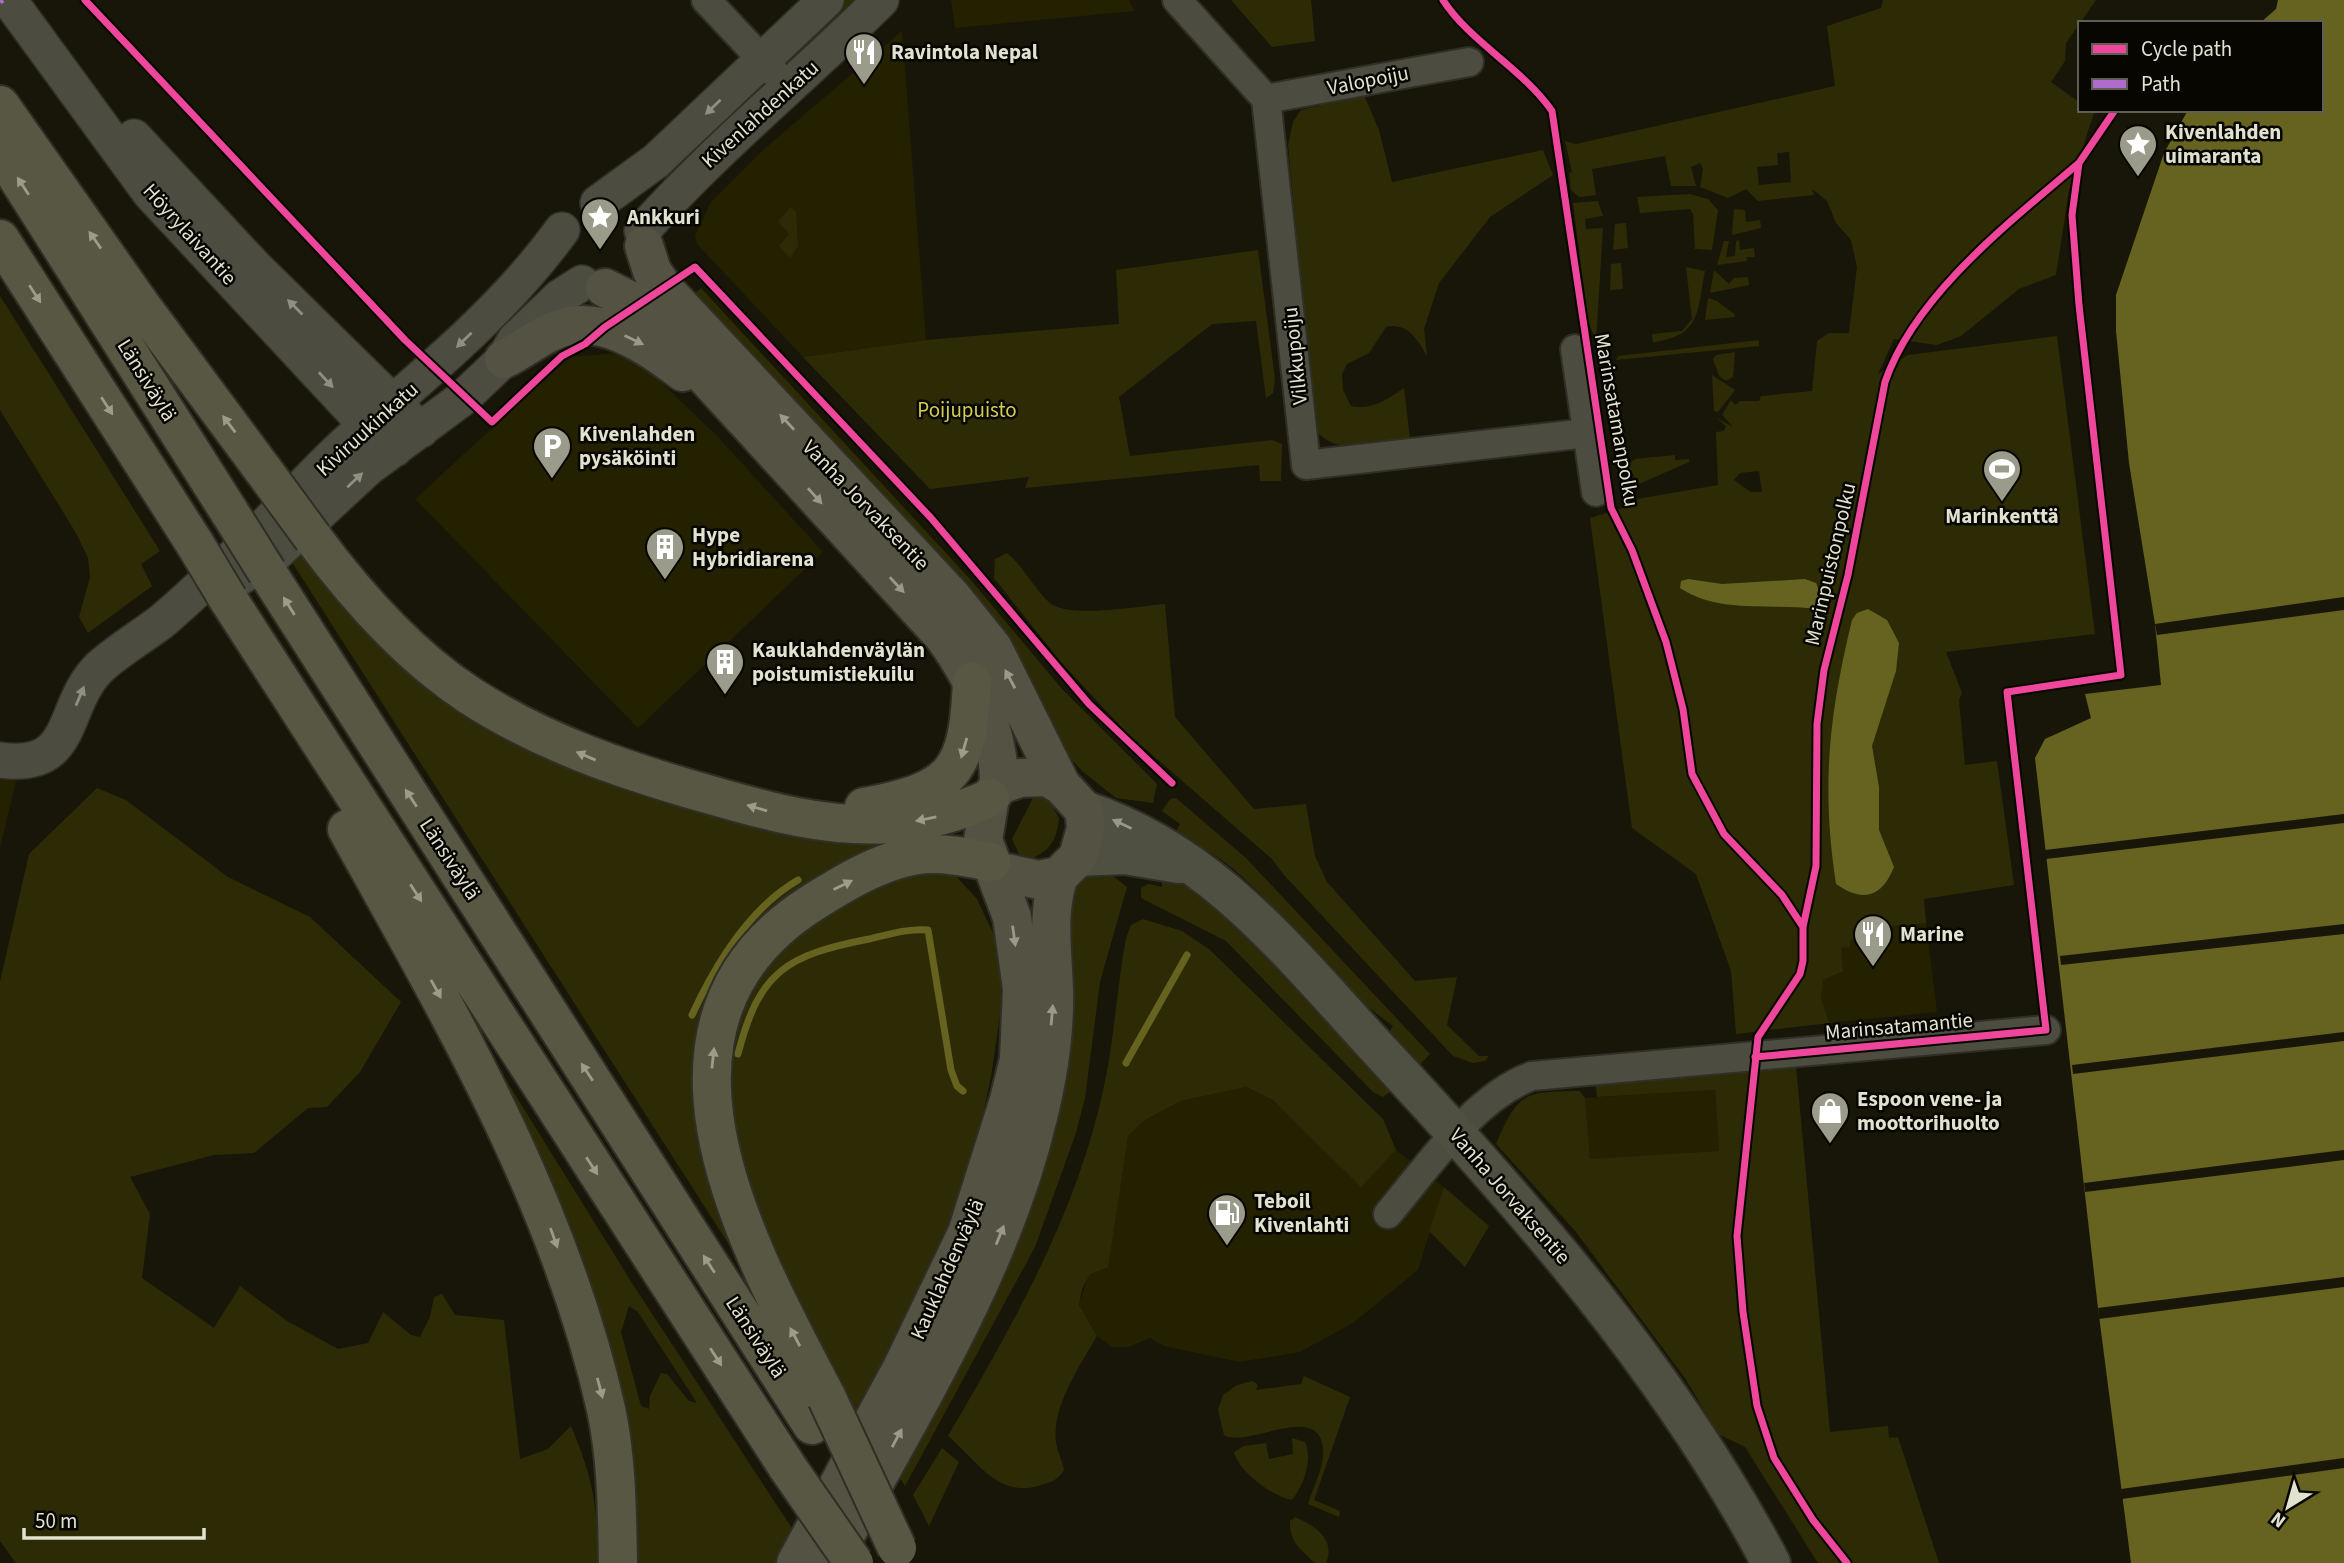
<svg xmlns="http://www.w3.org/2000/svg" width="2344" height="1563" font-family="'Source Sans 3',sans-serif">
<style>
.built{fill:#242101}
.green{fill:#2d2b06;fill-rule:evenodd}
.water{fill:#666321}
.pier{fill:#181608}
.lines{fill:none;stroke-linecap:round;stroke-linejoin:round}
.stream{stroke:#666321;stroke-width:7}
.minor-casing{stroke:#302f26;stroke-width:32}
.tertiary-casing{stroke:#302f26;stroke-width:38}
.secondary-casing{stroke:#302f26;stroke-width:42}
.primary-casing{stroke:#302f26;stroke-width:42}
.motorway-casing{stroke:#302f26;stroke-width:42}
.minor{stroke:#4c4c41;stroke-width:28}
.tertiary{stroke:#4c4c41;stroke-width:35}
.secondary{stroke:#4f4f42;stroke-width:38}
.primary{stroke:#535243;stroke-width:38}
.motorway{stroke:#585744;stroke-width:38}
.motorway-bridge-casing{stroke:#302f26;stroke-width:42;stroke-linecap:butt}
.motorway-bridge{stroke:#585744;stroke-width:38}
.quiet{stroke:#b06ccc;stroke-width:5;stroke-dasharray:10 5;stroke-linecap:butt}
.cycleway-casing{stroke:#070601;stroke-width:11}
.cycleway{stroke:#ed469a;stroke-width:7}
.oneway{fill:#909082}
.oneway2{fill:#9d9c8a}
.oneway3{fill:#9a9a8a}
.oneway4{fill:#98988a}
.labels{text-anchor:middle;dominant-baseline:central;stroke-width:5;stroke-linejoin:round;paint-order:stroke}
.poi-label{font-size:21px;font-weight:bold;fill:#e2e2d1;stroke:#070601;text-anchor:start}
.street-label{font-size:21px;fill:#e2e2d1;stroke:#070601}
.park-label{font-size:21px;fill:#d2cc4f;stroke:#070601}
</style>
<rect width="100%" height="100%" fill="#181608"/>
<!-- built -->
<path class="built" d="M951,0H1129L1135,11L955,28Z
M902,31L926,340L803,357L697,244L695,235L711,202L763,150Z
M630,352L719,438L823,552L638,728L415,499L570,357Z
M0,777L16,781L0,848Z
M1923,899L1937,1012L1792,1027L1833,906Z
M1246,1087L1273,1100L1361,1186L1396,1150L1444,1187L1418,1270L1353,1323L1300,1352L1239,1362L1164,1346L1150,1338L1129,1347H1112L1097,1336L1079,1305L1122,1169L1128,1136L1145,1120L1181,1101Z
M1715,1090L1719,1151L1589,1160L1585,1098Z"/>
<!-- green -->
<path class="green" d="M845,0H861L826,40L815,29Z
M1231,0H1311L1315,41L1272,47Z
M1883,0H2096L2066,43L2065,61L2051,82L2080,103V110L2094,113L2069,190L2056,275L2019,289L1961,336L1937,345L1894,339L1878,374L1908,355L2057,336L2095,634L1946,652L1962,693L1959,700L1965,765L1997,761L2014,885L1924,899L1926,923L1858,929L1859,939L1850,940V947L1841,948L1843,971L1823,980L1821,999L1829,1023L1736,1034L1731,971L1696,874L1632,828L1590,518L1636,504L1637,499L1718,485L1716,432L1724,431L1726,426L1715,417L1733,427L1722,415L1731,400L1735,405L1740,401H1759L1761,396L1812,391L1817,341L1829,333H1849L1857,267L1851,240L1836,223L1827,201L1812,189L1814,195L1758,201L1746,189L1728,198L1700,187L1703,169L1700,163L1691,167L1696,186H1671L1665,156L1592,169L1596,195L1579,197L1571,190L1569,173L1572,172L1565,141L1576,144L1835,86L1827,26L1881,8ZM1789,152L1791,182L1759,185L1757,167L1778,165L1777,153ZM1759,471L1762,492H1751L1734,480L1740,473Z
M1364,95L1379,130L1392,182L1543,150L1553,175L1490,217L1439,283L1424,329L1427,356C1417,338 1406,322 1386,327L1369,353L1347,364L1342,374L1343,390L1351,406C1373,410 1386,400 1404,388L1410,439C1379,442 1335,458 1315,429L1288,145L1293,122L1301,110Z
M1690,194L1708,199L1718,210L1712,250L1695,249L1693,214L1690,209L1640,213L1637,197Z
M1598,201L1603,216L1585,219L1586,229L1603,228L1596,341L1588,321L1573,203Z
M790,208L796,211L798,246L790,258L779,246L789,234L778,221Z
M1734,209L1745,210L1746,222L1760,220L1761,228L1732,235Z
M1626,223L1628,248L1613,250L1615,224Z
M1739,240L1740,250L1754,248L1755,257H1746L1747,261L1717,265L1724,241H1729L1726,257L1735,256L1736,241Z
M1258,250L1275,379L1273,393L1266,398L1256,321L1212,324L1119,397L1130,456L1272,440L1282,444L1281,481H1260L1259,465L1025,488L1029,477L930,489L803,357L926,340L1119,324L1116,270Z
M1621,263L1623,289L1610,290L1611,264Z
M1686,267L1705,271C1697,312 1701,336 1653,342L1652,334L1682,331L1692,319Z
M1714,270L1729,284L1734,278L1748,277L1749,285L1710,293Z
M701,288L970,579L1062,689L1157,784L1153,803L1116,798L1082,771L1063,750L947,566L694,294Z
M0,296L160,551L141,564L152,586L88,633L79,617L90,577L88,558L76,533L0,410Z
M1708,298L1717,301L1734,314L1735,317L1705,320Z
M1759,340V346L1616,360L1618,356Z
M1735,352L1733,377L1726,381L1719,376L1713,359L1716,355Z
M1712,375L1735,390L1718,412L1714,411Z
M1675,455V460L1689,459V462L1639,484L1627,465L1635,459Z
M302,546L460,703L915,835L709,1002L749,1276L288,556Z
M1007,553C1025,568 1035,590 1050,603C1069,619 1139,606 1165,604L1175,717L1254,809L1306,804L1315,856L1327,882L1415,981L1457,977L1447,1025L1479,1056H1489L1485,1061L1473,1063L1453,1056L1284,875L1272,859L1126,732L1060,661L994,578L995,559Z
M97,788L126,800L228,877L310,917L401,1002L360,1072L327,1107L308,1108L254,1153L214,1155L130,1177L150,1214L142,1278L214,1328L240,1286L287,1321L338,1349L368,1343L383,1312L411,1335L420,1337L430,1317L434,1297L442,1294L455,1315L504,1320L520,1459L548,1449L571,1426C594,1481 597,1504 598,1563H16L0,1541V982L29,854Z
M1034,796L1049,800L1059,818C1057,838 1051,851 1032,858L1019,854L1012,839Z
M1176,798L1246,858L1430,1054L1417,1068L1386,1036L1393,1026C1336,986 1297,928 1247,881C1226,861 1201,846 1176,831L1180,824L1162,811L1170,799Z
M912,870L951,871L977,899L994,935L1001,971L1002,1002L991,1077L967,1188L861,1422L776,1273L723,1101L747,986L799,927Z
M1092,871L1109,873L1127,887L1100,982L1085,1098L1076,1133L1035,1247L905,1486L894,1468L1077,882Z
M1162,874L1189,885L1233,915L1395,1088L1383,1097L1373,1092L1226,941L1141,898V888L1148,884L1162,887Z
M1143,919L1182,931L1209,949L1383,1119L1396,1150L1361,1187L1273,1100L1246,1087L1181,1101L1145,1120L1128,1136L1108,1267L1090,1274L1082,1289L1079,1305L1097,1336C1080,1365 1051,1408 1056,1443C1058,1452 1062,1461 1064,1470C1058,1480 1053,1481 1042,1485C997,1499 979,1462 948,1436C1014,1323 1079,1210 1105,1081C1115,1034 1117,985 1126,938L1131,925Z
M493,1059L632,1283L795,1533L779,1563H631L490,1061ZM629,1306L638,1312L697,1403L689,1401L667,1374L661,1373L650,1396L649,1409L641,1406L621,1332Z
M1796,1066L1830,1432L1888,1426L1889,1438L1898,1437L1939,1563H1818L1745,1447L1718,1434L1685,1378L1576,1232L1496,1144C1519,1091 1524,1092 1580,1091L1585,1098L1590,1159L1719,1151L1715,1090L1597,1097L1595,1078Z
M1444,1187L1489,1226L1465,1267L1429,1231Z
M1304,1376L1350,1397L1314,1500L1340,1511L1339,1517L1308,1504C1312,1490 1322,1471 1323,1457C1327,1395 1247,1450 1224,1435L1218,1410L1223,1395L1237,1385L1253,1381L1258,1385L1256,1390L1301,1384Z
M1292,1438L1305,1442C1313,1459 1304,1485 1292,1500C1272,1496 1239,1472 1234,1452L1244,1446L1266,1443L1269,1459L1293,1454Z
M942,1448L959,1462L929,1526L913,1495Z
M1295,1517C1315,1526 1336,1539 1326,1563H1315C1301,1550 1289,1541 1290,1521Z"/>
<!-- water -->
<path class="water" d="M2278,0H2344V1563H2131L2098,1308L2035,758L2045,739L2091,718L2085,694L2161,685L2155,624L2129,463L2116,331V295L2164,153L2188,110H2321V23H2260L2276,9Z
M1688,579L1722,584L1805,579L1816,583L1822,597L1816,609C1772,603 1718,614 1680,588L1681,581Z
M1868,609L1887,620L1899,643L1896,671L1872,746L1879,787V830L1894,867C1882,897 1863,903 1836,884C1821,786 1829,715 1852,620L1857,613Z"/>
<!-- pier -->
<path class="pier" d="M2344,597V610L2157,635L2155,624Z
M2344,814V823L2046,859L2045,850Z
M2344,924V934L2061,965L2060,956Z
M2344,1032V1041L2073,1074L2072,1065Z
M2344,1150V1160L2085,1192L2084,1183Z
M2344,1277V1287L2099,1319L2098,1308Z
M2344,1458V1468L2122,1499L2121,1489Z"/>
<g class="lines">
<!-- stream -->
<path class="stream" d="M692,1015C715,965 748,909 798,880
M738,1054C759,971 787,955 869,939C887,935 909,928 928,930L951,1070L957,1086L963,1091
M1126,1063L1187,955"/>
<defs>
<path id="minor" d="M706,0L787,86
M1177,0L1266,99L1306,465L1587,433
M1266,99L1469,62
M1575,349L1596,492
M1388,1214C1427,1168 1474,1097 1532,1076L2046,1030"/>
<path id="tertiary" d="M9,0L150,193L367,426L395,449
M134,137L255,267L421,430
M598,203L656,161L826,0
M642,231C716,148 802,78 881,0
M239,578L273,556L368,468L463,398L504,359L515,340L560,297L582,283
M0,760C79,771 59,705 101,666C119,650 141,637 161,622C185,602 208,579 232,558C271,522 305,481 344,445C421,377 501,314 562,230"/>
<path id="secondary" d="M1084,810C1214,853 1291,955 1380,1051C1527,1209 1670,1371 1771,1563
M1078,857L1125,855L1179,864"/>
<path id="primary" d="M644,246L652,271L665,290L953,598L993,648L1061,785
M605,288L641,306L945,638C975,681 1000,732 999,785
M504,359C522,351 537,337 556,330C602,312 648,346 683,372
M796,1563L902,1368L967,1233L1009,1100L1019,1059L1022,989L1012,917L983,840L990,798L999,785L1020,778L1047,777L1061,785L1084,810L1086,828L1078,857L1059,876L1039,880L997,871
M830,1563C907,1420 1000,1277 1038,1117C1048,1077 1055,1032 1054,991C1053,951 1046,914 1059,876"/>
<path id="motorway" d="M0,105L140,304L269,478
M0,150L230,513
M0,239L195,544
M313,538C356,596 408,655 469,695C543,743 623,770 707,794C766,811 826,828 889,824C925,822 957,813 990,798
M267,572L812,1425
M228,599L788,1468
M864,807C955,790 968,772 972,681
M347,829C450,1015 559,1200 606,1409C617,1459 617,1513 618,1563
M827,1398C749,1248 620,1025 812,903C845,882 888,856 928,854C949,853 970,858 991,862"/>
</defs>
<!-- minor casing -->
<use href="#minor" class="minor-casing"/>
<!-- tertiary casing -->
<use href="#tertiary" class="tertiary-casing"/>
<!-- secondary casing -->
<use href="#secondary" class="secondary-casing"/>
<!-- primary casing -->
<use href="#primary" class="primary-casing"/>
<!-- motorway casing -->
<use href="#motorway" class="motorway-casing"/>
<!-- minor -->
<use href="#minor" class="minor"/>
<!-- tertiary -->
<use href="#tertiary" class="tertiary"/>
<!-- secondary -->
<use href="#secondary" class="secondary"/>
<!-- primary -->
<use href="#primary" class="primary"/>
<!-- motorway -->
<use href="#motorway" class="motorway"/>
<defs>
<path id="motorway-bridge" d="M269,478L313,538
M230,513L267,572
M195,544L228,599
M827,1398L897,1548
M788,1468L854,1563"/>
</defs>
<!-- motorway-bridge casing -->
<use href="#motorway-bridge" class="motorway-bridge-casing"/>
<!-- motorway-bridge -->
<use href="#motorway-bridge" class="motorway-bridge"/>
<!-- quiet -->
<path class="quiet" d="M0,2L3,0"/>
<defs>
<path id="cycleway" d="M85,0L405,340L492,422L562,356L585,344L605,327L695,267L931,518L1089,704L1172,783
M1443,0C1470,42 1522,68 1552,111L1611,508L1632,550L1666,642L1683,709L1692,774L1724,834L1782,895L1803,927
M1755,1057L2046,1030L2007,692L2121,675L2079,305L2072,215L2079,163L2115,110
M1847,1563L1813,1520L1774,1458L1757,1406L1743,1312L1737,1236L1758,1037L1800,974L1803,961V927L1816,866L1817,724L1824,670L1848,575L1885,382C1915,295 2010,222 2079,163"/>
</defs>
<!-- cycleway casing -->
<use href="#cycleway" class="cycleway-casing"/>
<!-- cycleway -->
<use href="#cycleway" class="cycleway"/>
</g>
<!-- one-way arrows -->
<defs><path id="oneway-solid" d="M-6-.8H1V-3.2L6.5 0L1 3.2V.8H-6Z" transform="scale(1.75)"/></defs>
<g class="oneway">
<use href="#oneway-solid" transform="translate(713 107) rotate(136)"/>
<use href="#oneway-solid" transform="translate(295 307) rotate(-135)"/>
<use href="#oneway-solid" transform="translate(464 340) rotate(136)"/>
<use href="#oneway-solid" transform="translate(326 380) rotate(47)"/>
<use href="#oneway-solid" transform="translate(355 480) rotate(-43)"/>
<use href="#oneway-solid" transform="translate(80 696) rotate(-67)"/>
</g>
<g class="oneway2">
<use href="#oneway-solid" transform="translate(23 186) rotate(-123)"/>
<use href="#oneway-solid" transform="translate(95 240) rotate(-125)"/>
<use href="#oneway-solid" transform="translate(35 294) rotate(57)"/>
<use href="#oneway-solid" transform="translate(107 406) rotate(57)"/>
<use href="#oneway-solid" transform="translate(229 424) rotate(-127)"/>
<use href="#oneway-solid" transform="translate(289 606) rotate(-122)"/>
<use href="#oneway-solid" transform="translate(964 748) rotate(106)"/>
<use href="#oneway-solid" transform="translate(586 756) rotate(-157)"/>
<use href="#oneway-solid" transform="translate(411 798) rotate(-123)"/>
<use href="#oneway-solid" transform="translate(757 808) rotate(-164)"/>
<use href="#oneway-solid" transform="translate(926 819) rotate(169)"/>
<use href="#oneway-solid" transform="translate(843 885) rotate(-26)"/>
<use href="#oneway-solid" transform="translate(416 893) rotate(57)"/>
<use href="#oneway-solid" transform="translate(436 989) rotate(61)"/>
<use href="#oneway-solid" transform="translate(713 1058) rotate(-84)"/>
<use href="#oneway-solid" transform="translate(587 1072) rotate(-123)"/>
<use href="#oneway-solid" transform="translate(592 1166) rotate(57)"/>
<use href="#oneway-solid" transform="translate(554 1238) rotate(70)"/>
<use href="#oneway-solid" transform="translate(709 1264) rotate(-123)"/>
<use href="#oneway-solid" transform="translate(795 1337) rotate(-118)"/>
<use href="#oneway-solid" transform="translate(716 1357) rotate(57)"/>
<use href="#oneway-solid" transform="translate(600 1388) rotate(75)"/>
</g>
<g class="oneway3">
<use href="#oneway-solid" transform="translate(634 340) rotate(26)"/>
<use href="#oneway-solid" transform="translate(787 422) rotate(-133)"/>
<use href="#oneway-solid" transform="translate(815 496) rotate(48)"/>
<use href="#oneway-solid" transform="translate(897 585) rotate(47)"/>
<use href="#oneway-solid" transform="translate(1010 679) rotate(-118)"/>
<use href="#oneway-solid" transform="translate(1014 936) rotate(82)"/>
<use href="#oneway-solid" transform="translate(1052 1015) rotate(-85)"/>
<use href="#oneway-solid" transform="translate(1000 1235) rotate(-68)"/>
<use href="#oneway-solid" transform="translate(897 1438) rotate(-62)"/>
</g>
<use class="oneway4" href="#oneway-solid" transform="translate(1122 824) rotate(-155)"/>
<!-- icons -->
<defs>
<symbol id="restaurant-pin" viewBox="-11 -11 22 30"><path d="M0 17L-7.5 6A9.5 9.5 0 1 1 7.5 6Z" fill="#9b9b8b" stroke="#070601"/><path d="M-5-6h1v4h1v-4h1v4h1v-4h1v5L-1.5 .5V6h-2V.5L-5-1ZM5-6V6H3V1.5H1.5Q1.5-4 5-6Z" fill="#fff"/></symbol>
<symbol id="sight-pin" viewBox="-11 -11 22 30"><path d="M0 17L-7.5 6A9.5 9.5 0 1 1 7.5 6Z" fill="#9b9b8b" stroke="#070601"/><path d="M0-6L1.8-2.2L6-1.7L2.9 1.2L3.7 5.4L0 3.3L-3.7 5.4L-2.9 1.2L-6-1.7L-1.8-2.2Z" fill="#fff"/></symbol>
<symbol id="parking-pin" viewBox="-11 -11 22 30"><path d="M0 17L-7.5 6A9.5 9.5 0 1 1 7.5 6Z" fill="#9b9b8b" stroke="#070601"/><path d="M-3.5-5.5H1a3.5 3.5 0 0 1 0 7H-1V5.5H-3.5ZM-1-3.4V-.6H.8a1.4 1.4 0 0 0 0-2.8Z" fill="#fff"/></symbol>
<symbol id="stadium-pin" viewBox="-11 -11 22 30"><path d="M0 17L-7.5 6A9.5 9.5 0 1 1 7.5 6Z" fill="#9b9b8b" stroke="#070601"/><path d="M0-5a6.5 5 0 1 0 0 10a6.5 5 0 1 0 0-10ZM-3.5-1.8h7v3.6h-7Z" fill="#fff"/></symbol>
<symbol id="building-pin" viewBox="-11 -11 22 30"><path d="M0 17L-7.5 6A9.5 9.5 0 1 1 7.5 6Z" fill="#9b9b8b" stroke="#070601"/><path d="M-4-6H4V6H1V3H-1V6H-4ZM-2.5-4.3h1.7v1.8h-1.7ZM.8-4.3h1.7v1.8H.8ZM-2.5-1h1.7V.8h-1.7ZM.8-1h1.7V.8H.8Z" fill="#fff"/></symbol>
<symbol id="shop-pin" viewBox="-11 -11 22 30"><path d="M0 17L-7.5 6A9.5 9.5 0 1 1 7.5 6Z" fill="#9b9b8b" stroke="#070601"/><path d="M-5-2.5h2.3a2.7 3.5 0 0 1 5.4 0H5L5.5 6h-11ZM-1.5-2.5h3a1.5 2.3 0 0 0-3 0Z" fill="#fff"/></symbol>
<symbol id="fuel-pin" viewBox="-11 -11 22 30"><path d="M0 17L-7.5 6A9.5 9.5 0 1 1 7.5 6Z" fill="#9b9b8b" stroke="#070601"/><path d="M-5.5-6h7V0h2V4h1.3V-2.5L3-4.5l.8-.8L6-3V5H2.5V1h-1V6h-7ZM-4.2-4.7v3.2H.2V-4.7Z" fill="#fff"/></symbol>
</defs>
<g fill-rule="evenodd">
<use href="#restaurant-pin" x="842" y="30" width="44" height="60"/>
<use href="#sight-pin" x="2116" y="122" width="44" height="60"/>
<use href="#sight-pin" x="578" y="195" width="44" height="60"/>
<use href="#parking-pin" x="530" y="424" width="44" height="60"/>
<use href="#stadium-pin" x="1980" y="447" width="44" height="60"/>
<use href="#building-pin" x="643" y="525" width="44" height="60"/>
<use href="#building-pin" x="703" y="640" width="44" height="60"/>
<use href="#restaurant-pin" x="1851" y="912" width="44" height="60"/>
<use href="#shop-pin" x="1808" y="1089" width="44" height="60"/>
<use href="#fuel-pin" x="1205" y="1191" width="44" height="60"/>
</g>
<g class="labels">
<!-- poi labels -->
<g class="poi-label">
<text x="891" y="52">Ravintola Nepal</text>
<text x="2165" y="132">Kivenlahden<tspan x="2165" dy="24">uimaranta</tspan></text>
<text x="627" y="217">Ankkuri</text>
<text x="579" y="434">Kivenlahden<tspan x="579" dy="24">pysäköinti</tspan></text>
<text x="2002" y="516" text-anchor="middle">Marinkenttä</text>
<text x="692" y="535">Hype<tspan x="692" dy="24">Hybridiarena</tspan></text>
<text x="752" y="650">Kauklahdenväylän<tspan x="752" dy="24">poistumistiekuilu</tspan></text>
<text x="1900" y="934">Marine</text>
<text x="1857" y="1099">Espoon vene- ja<tspan x="1857" dy="24">moottorihuolto</tspan></text>
<text x="1254" y="1201">Teboil<tspan x="1254" dy="24">Kivenlahti</tspan></text>
</g>
<!-- street labels -->
<g class="street-label">
<text transform="translate(1368 80) rotate(-11)">Valopoiju</text>
<text transform="translate(760 114) rotate(-42)">Kivenlahdenkatu</text>
<text transform="translate(190 234) rotate(48)">Höyrylaivantie</text>
<text transform="translate(1295 356) rotate(-96)">Vilkkupoiju</text>
<text transform="translate(147 380) rotate(58)">Länsiväylä</text>
<text transform="translate(1617 420) rotate(80)">Marinsatamanpolku</text>
<text transform="translate(367 429) rotate(-42)">Kiviruukinkatu</text>
<text transform="translate(866 505) rotate(46)">Vanha Jorvaksentie</text>
<text transform="translate(1830 564) rotate(-77)">Marinpuistonpolku</text>
<text transform="translate(450 859) rotate(57)">Länsiväylä</text>
<text transform="translate(1899 1026) rotate(-5)">Marinsatamantie</text>
<text transform="translate(1510 1196) rotate(49)">Vanha Jorvaksentie</text>
<text transform="translate(947 1269) rotate(-66)">Kauklahdenväylä</text>
<text transform="translate(756 1337) rotate(57)">Länsiväylä</text>
</g>
<!-- park labels -->
<g class="park-label">
<text x="967" y="410">Poijupuisto</text>
</g>
</g>
<!-- legend -->
<rect x="2078" y="21" width="245" height="91" fill="#070601" stroke="#5f5e54" stroke-width="2"/>
<rect x="2092" y="44" width="35" height="10" fill="#ed469a" stroke="#5f5e54" stroke-width="2"/>
<text x="2141" y="56" font-size="21" fill="#e2e2d1">Cycle path</text>
<rect x="2092" y="79" width="35" height="10" fill="#b06ccc" stroke="#5f5e54" stroke-width="2"/>
<text x="2141" y="91" font-size="21" fill="#e2e2d1">Path</text>
<!-- north arrow -->
<g transform="translate(2288 1507) rotate(217)" stroke="#070601" stroke-width="5" paint-order="stroke">
<path d="M0-5L12 26L0 18L-12 26Z" fill="#e2e2d1"/>
<text y="-10" font-size="19" font-weight="bold" text-anchor="middle" fill="#e2e2d1">N</text>
</g>
<!-- scale -->
<path d="M24 1528v10h180v-10" fill="none" stroke="#e2e2d1" stroke-width="3.5"/>
<text x="35" y="1528" font-size="21" fill="#e2e2d1" stroke="#070601" stroke-width="5" paint-order="stroke">50 m</text>
</svg>
